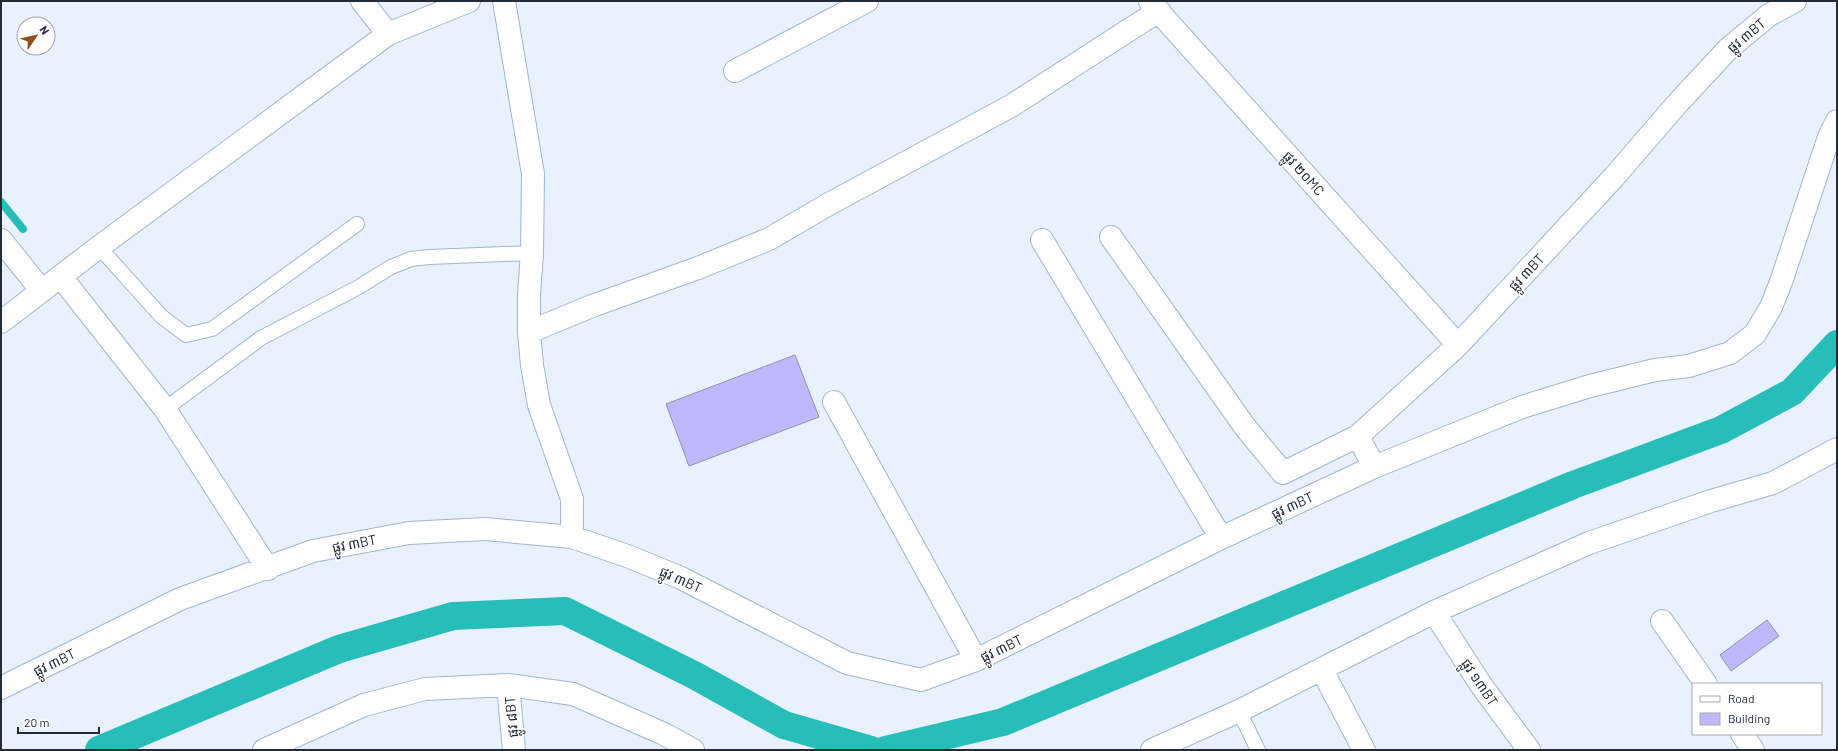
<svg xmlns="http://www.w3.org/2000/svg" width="1838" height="751" font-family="Barlow,'Noto Sans Khmer',sans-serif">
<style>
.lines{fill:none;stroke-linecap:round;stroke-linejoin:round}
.stream{stroke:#27beba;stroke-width:8}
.canal{stroke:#27beba;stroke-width:28}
.building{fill:#bfb9fc;stroke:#9391b1}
.service-casing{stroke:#a0b6d2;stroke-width:16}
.minor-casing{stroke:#a0b6d2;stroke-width:24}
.service{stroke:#fff;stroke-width:14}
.minor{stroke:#fff;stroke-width:22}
.labels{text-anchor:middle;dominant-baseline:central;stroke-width:3.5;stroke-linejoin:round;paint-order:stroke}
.street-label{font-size:14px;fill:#222b36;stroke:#fff}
</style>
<rect width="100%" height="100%" fill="#e8f1fd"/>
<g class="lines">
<!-- stream -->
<path class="stream" d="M1,202L23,229"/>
<!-- canal -->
<path class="canal" d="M99,750L339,649L453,616L565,611L694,675L784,725L871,750
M885,750L1003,722L1573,485L1721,430L1792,392L1837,344"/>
</g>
<!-- building -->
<path class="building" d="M795,355L819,417L689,466L666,404Z
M1767,620L1779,636L1731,671L1720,655Z"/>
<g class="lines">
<defs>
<path id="service" d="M99,247L161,316L186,335L212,329L357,224
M165,409L261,338L357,288L391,267L411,259L429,257L532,253
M1239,711L1258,750"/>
<path id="minor" d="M362,1L388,34
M504,1L533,174L532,253L529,294V332L532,365L539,405L572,499V537
M1150,2L1458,345
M735,71L867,1
M1111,237L1245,427L1283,473L1358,436
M1,240L42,291
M1042,240L1221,538
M61,277L165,409L268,569
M1,322L99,247L388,34L469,1
M529,332L592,306L698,268L769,239L829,204L1011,106L1146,19L1160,12
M834,402L976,660
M1374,467L1358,436L1458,345L1614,177L1677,104L1728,49L1769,15L1795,1
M1434,612L1481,685L1529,750
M1662,621L1706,684
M1322,670L1364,750
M508,685L514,750
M1,688L180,599L313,551L409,533L485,529L572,537L630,557L681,578L847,663L921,680L976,660L1221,538L1374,467L1522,407L1590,386L1655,370L1689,366L1730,353L1755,334L1771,307L1781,282L1829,137L1837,121
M1742,734L1753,750
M264,750L364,705L425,689L508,685L573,694L664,734L693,750
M1152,750L1239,711L1434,612L1589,543L1711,501L1773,483L1837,449"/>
</defs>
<!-- service casing -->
<use href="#service" class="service-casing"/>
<!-- minor casing -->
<use href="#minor" class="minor-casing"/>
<!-- service -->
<use href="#service" class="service"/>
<!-- minor -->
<use href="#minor" class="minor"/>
</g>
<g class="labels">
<!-- street labels -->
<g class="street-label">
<text transform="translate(1746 35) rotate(-40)">ផ្លូវ ៣BT</text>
<text transform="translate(1304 173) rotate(48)">ផ្លូវ ២០MC</text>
<text transform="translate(1526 272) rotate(-47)">ផ្លូវ ៣BT</text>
<text transform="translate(1292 505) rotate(-25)">ផ្លូវ ៣BT</text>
<text transform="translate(354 543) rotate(-11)">ផ្លូវ ៣BT</text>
<text transform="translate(681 579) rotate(24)">ផ្លូវ ៣BT</text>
<text transform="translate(1001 648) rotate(-26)">ផ្លូវ ៣BT</text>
<text transform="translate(54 662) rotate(-26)">ផ្លូវ ៣BT</text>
<text transform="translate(1480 682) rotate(56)">ផ្លូវ ១៣BT</text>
<text transform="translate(511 717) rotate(-95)">ផ្លូវ ៨BT</text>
</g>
</g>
<!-- border -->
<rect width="1838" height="751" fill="none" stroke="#222b36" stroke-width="4"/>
<!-- legend -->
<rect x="1692" y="683" width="130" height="52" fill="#ffffff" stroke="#a7aaaf"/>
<rect x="1700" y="696" width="20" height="6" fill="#ffffff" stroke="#a7aaaf"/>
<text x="1728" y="703" font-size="12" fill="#222b36">Road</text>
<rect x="1700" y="713" width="20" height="12" fill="#bfb9fc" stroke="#a7aaaf"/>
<text x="1728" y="723" font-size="12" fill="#222b36">Building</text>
<!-- north arrow -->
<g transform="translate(36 36) rotate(56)"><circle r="19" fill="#ffffff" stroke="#a7aaaf"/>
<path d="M0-3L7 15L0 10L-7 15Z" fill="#8f4e1a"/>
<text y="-6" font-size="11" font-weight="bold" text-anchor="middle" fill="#222b36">N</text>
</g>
<!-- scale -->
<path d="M18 727v6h81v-6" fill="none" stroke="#222b36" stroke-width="2"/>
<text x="24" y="727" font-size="12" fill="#222b36" stroke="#ffffff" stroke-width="3" paint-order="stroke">20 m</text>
</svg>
